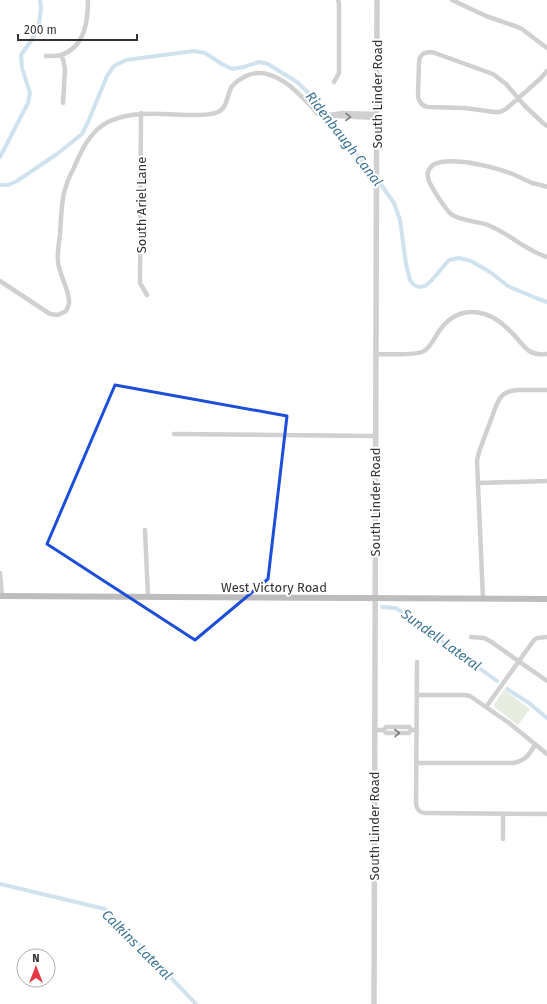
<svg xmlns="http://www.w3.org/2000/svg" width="547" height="1004" font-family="'Fira Sans',sans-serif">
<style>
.green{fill:#e6ecdf}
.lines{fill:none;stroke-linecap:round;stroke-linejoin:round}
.canal{stroke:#cfe2ee;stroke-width:4}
.minor{stroke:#d0d0d0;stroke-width:4.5}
.tertiary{stroke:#d0d0d0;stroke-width:5.5}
.secondary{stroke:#bdbdbd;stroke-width:6}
.oneway{stroke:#7a7a7a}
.marked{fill:none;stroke:#1d4ed8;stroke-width:3;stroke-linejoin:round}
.labels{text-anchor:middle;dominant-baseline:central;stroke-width:4;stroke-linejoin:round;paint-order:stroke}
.street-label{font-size:13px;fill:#333;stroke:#fff}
.water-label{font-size:14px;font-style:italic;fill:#3f7597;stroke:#fff}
</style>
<rect width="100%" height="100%" fill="#fff"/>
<!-- green -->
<path class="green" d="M504,690L530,709L518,725L494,707L495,706L494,704Z"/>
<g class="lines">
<!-- canal -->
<path class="canal" d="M0,157L28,103L30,93L22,68L21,55L33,38L39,24L41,8L40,0
M0,185H8L17,181L57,154L82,134L88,122L107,76L114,66L126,60L194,51L205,53L222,64L232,69L244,67L259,62L268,64L297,82L318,102L333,125L345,141L370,169L394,203L400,220L406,264L410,280L414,285L419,287L425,286L431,281L449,260L459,258L471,261L490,272L508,286L536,298L547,302
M382,607L396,608L497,681
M507,689L529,703L547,718
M0,884L105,909L196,1004"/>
<!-- minor -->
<path class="minor" d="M452,0L486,16L515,26L522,29L547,48
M62,55L65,69L63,103
M46,56C51,56 57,56 61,55C85,47 88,21 88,0
M547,71L540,79L506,109L500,112H494L465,108L428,107C422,106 420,103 418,97L419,62C420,54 424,52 432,52L493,74L506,84L524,105L544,124L547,126
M334,82L339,73V4L338,0
M141,113L140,283L147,295
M377,114L342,113L329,115L335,116L377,118
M547,187C542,185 537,184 532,183C525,180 518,176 510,173C489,166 463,159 441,162C435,163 430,166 428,172C427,175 428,178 429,181C431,187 446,210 451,214C460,221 477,221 488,225C510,234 525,250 547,257
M0,281L50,314L58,315L66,311C67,309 69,305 69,303C70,291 59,274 58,262C57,253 59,243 60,235C61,221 61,206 64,193C66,185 69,177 73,170C81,151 90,130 110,121C134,111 160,114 185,115C194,115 209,116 218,112C228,107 227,94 232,86C235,83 240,79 244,77C272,61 302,96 318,114L329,115
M375,354C386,354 417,356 424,351C429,348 433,341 436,336C444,322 455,312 472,312C491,312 505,325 516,337C520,342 524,347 529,351C534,354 541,355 547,354
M174,434L375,436
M478,483L547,481
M145,530L148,597
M0,573L2,596
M483,599L477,461L479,452L496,406L500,398L504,394L510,391L518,390H547
M471,637L484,638L490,641L547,681
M417,662L416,804C417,810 420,813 425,813L547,814
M417,695H465L470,696L509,723L547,754
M486,707L534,640L537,638L547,637
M375,730H384L386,727H409L411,730H417
M384,730L386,733H409L411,730
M417,763H513C525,761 529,755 535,745
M503,839V814"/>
<!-- tertiary -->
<path class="tertiary" d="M374,1004L377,0"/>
<!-- secondary -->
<path class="secondary" d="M0,596L547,599"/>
</g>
<!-- one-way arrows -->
<defs><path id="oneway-chevron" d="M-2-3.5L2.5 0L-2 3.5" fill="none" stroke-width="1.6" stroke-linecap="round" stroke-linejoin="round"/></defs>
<g class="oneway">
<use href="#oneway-chevron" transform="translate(348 117) rotate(1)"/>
<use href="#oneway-chevron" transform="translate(397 733) rotate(-1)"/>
</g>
<!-- marked area -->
<path class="marked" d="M115,385L287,416L268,579L195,640L47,544Z"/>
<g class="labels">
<!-- street labels -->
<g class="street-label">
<text transform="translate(377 94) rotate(-90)">South Linder Road</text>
<text transform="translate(141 205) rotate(-90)">South Ariel Lane</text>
<text transform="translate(375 502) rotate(-90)">South Linder Road</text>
<text x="274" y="587">West Victory Road</text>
<text transform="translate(374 826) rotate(-90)">South Linder Road</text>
</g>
<!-- water labels -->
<g class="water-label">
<text transform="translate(344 139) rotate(52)">Ridenbaugh Canal</text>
<text transform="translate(441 640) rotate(36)">Sundell Lateral</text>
<text transform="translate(137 945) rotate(45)">Calkins Lateral</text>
</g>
</g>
<!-- north arrow -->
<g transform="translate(36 968)"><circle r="19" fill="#ffffff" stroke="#adadad"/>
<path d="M0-3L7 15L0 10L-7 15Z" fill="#e63946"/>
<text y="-6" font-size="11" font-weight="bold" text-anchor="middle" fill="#333333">N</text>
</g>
<!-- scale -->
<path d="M18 34v6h119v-6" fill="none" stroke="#333333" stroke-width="2"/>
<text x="24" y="34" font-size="12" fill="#333333" stroke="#ffffff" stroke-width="3" paint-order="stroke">200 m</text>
</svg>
